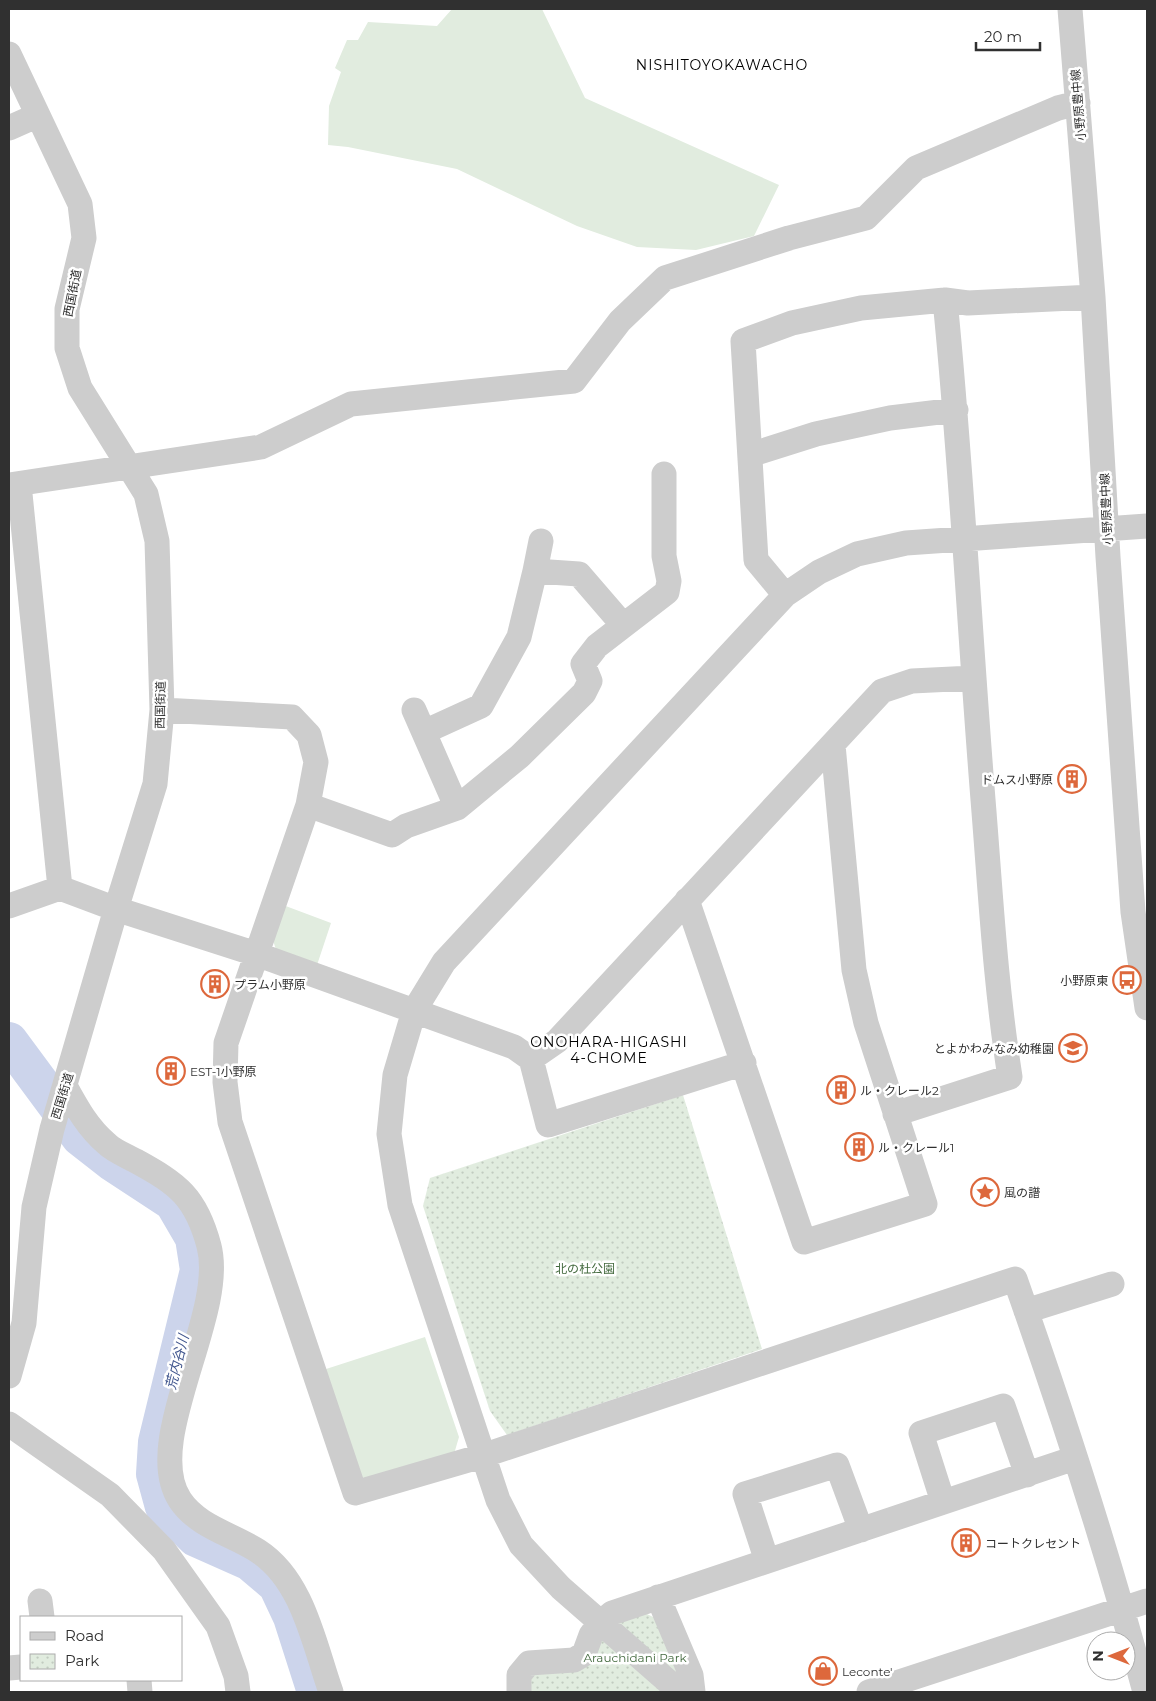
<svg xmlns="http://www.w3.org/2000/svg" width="1156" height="1701" font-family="Montserrat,'Noto Sans JP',sans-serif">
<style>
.grass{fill:#e1ecdf}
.park{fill:url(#park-dots)}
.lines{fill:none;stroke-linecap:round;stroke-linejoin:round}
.river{stroke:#ccd4eb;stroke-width:38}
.minor{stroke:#cdcdcd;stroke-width:25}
.labels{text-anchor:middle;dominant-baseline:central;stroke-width:5;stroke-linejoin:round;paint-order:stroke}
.street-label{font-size:12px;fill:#303030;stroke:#fff}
.poi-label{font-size:12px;fill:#303030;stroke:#fff;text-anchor:start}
.park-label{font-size:12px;fill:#446a3f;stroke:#fff}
.neighbourhood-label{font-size:14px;letter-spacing:1px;fill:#000;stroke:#fff}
.water-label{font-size:14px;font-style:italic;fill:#41568e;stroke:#fff}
</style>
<defs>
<pattern id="park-dots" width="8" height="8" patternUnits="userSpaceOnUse" patternTransform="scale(1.25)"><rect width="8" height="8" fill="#e1ecdf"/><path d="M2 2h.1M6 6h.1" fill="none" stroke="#c1cbc0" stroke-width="1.8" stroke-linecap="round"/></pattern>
</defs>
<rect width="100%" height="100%" fill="#fff"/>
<!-- grass -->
<path class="grass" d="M452,9H542L585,98L779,185L754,236L696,250L637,247L577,226L457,169L348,147L328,145L329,106L341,72L335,68L347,40H358L368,22L437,26Z
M283,905L331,923L316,968L277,953L272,937Z
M425,1337L459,1437L454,1454L367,1480L356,1473L323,1370Z"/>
<!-- park -->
<path class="park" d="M683,1095L762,1349L507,1435L490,1411L423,1206L430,1178Z
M645,1613L657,1619L684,1692H524L525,1679L593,1647L625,1618Z"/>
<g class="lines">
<!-- river -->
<path class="river" d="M9,1041L80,1137L112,1162L173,1202L194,1238L199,1270L157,1442L155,1474L164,1507L196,1538L250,1562L277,1585L292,1617L316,1692"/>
<!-- minor -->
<path class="minor" d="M1070,9L1093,297L1108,557L1133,912L1147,1008
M9,54L80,204L84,238L67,309V348L80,388L146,494L157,541L162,710L155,784L116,909L52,1129L34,1207L24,1323L9,1376
M9,128L36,116
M750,455L816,434L890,418L956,410
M19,484L60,888
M9,485L261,447L351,404L574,381L620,321L665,278L789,238L866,218L916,168L1058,108L1078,103
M541,541L535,571L579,574L623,625
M785,595L756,560L743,341L792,323L861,308L945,300L968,303L1093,297
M162,710L292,717L309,735L316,762L308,805L226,1043L225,1082L230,1122L355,1493L482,1456L1015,1279C1063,1415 1108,1553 1145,1692
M414,710L457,808
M424,732L481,706L519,637L535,571
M308,805L392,835L406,826L457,808L520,756L584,693L590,681L583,664L597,646L667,592L669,581L664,556V474
M687,900L804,1242L925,1204L866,1023L854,970L833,745
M9,906L60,888L116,909L256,954L514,1047L531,1059L557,1041L882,691L912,681L973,678
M531,1059L548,1125L744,1063
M65,1086C77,1108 88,1128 107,1144C114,1151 127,1156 136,1161C178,1184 196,1197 209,1246C227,1315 141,1441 180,1500C198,1527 232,1534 258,1551C303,1580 314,1644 331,1692
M895,1114L1010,1077C996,989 991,901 984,812C970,641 962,470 945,300
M1026,1311L1112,1284
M9,1424L110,1495L164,1550L218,1626L236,1676L238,1692
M943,1502L921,1433L1003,1406L1027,1475
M767,1561L745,1494L837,1465L861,1530
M658,1597L691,1675L693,1692
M40,1601L42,1617
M9,1668L21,1667
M139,1680L140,1692
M519,1692V1675L529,1663L574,1660L584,1654L591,1635L600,1623L612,1613L1075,1458
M680,1692L561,1588L521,1545L498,1500L400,1205L389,1134L395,1075L414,1011L444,962L785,595L819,572L857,554L906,543L1147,526
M869,1692L1147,1601"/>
</g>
<!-- icons -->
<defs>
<symbol id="building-ring" viewBox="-11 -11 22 22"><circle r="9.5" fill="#fff" stroke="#dd683c" stroke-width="1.5"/><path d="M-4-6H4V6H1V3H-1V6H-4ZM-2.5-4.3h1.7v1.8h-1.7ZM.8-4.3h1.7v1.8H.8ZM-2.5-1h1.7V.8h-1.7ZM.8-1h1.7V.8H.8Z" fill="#dd683c"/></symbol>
<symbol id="bus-ring" viewBox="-11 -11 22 22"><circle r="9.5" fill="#fff" stroke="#dd683c" stroke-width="1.5"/><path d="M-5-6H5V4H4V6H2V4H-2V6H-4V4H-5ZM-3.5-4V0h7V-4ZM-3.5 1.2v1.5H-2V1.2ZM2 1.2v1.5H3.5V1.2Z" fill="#dd683c"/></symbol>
<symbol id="school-ring" viewBox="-11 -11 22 22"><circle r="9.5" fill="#fff" stroke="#dd683c" stroke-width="1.5"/><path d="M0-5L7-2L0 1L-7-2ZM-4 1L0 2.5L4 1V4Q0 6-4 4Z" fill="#dd683c"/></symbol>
<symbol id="sight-ring" viewBox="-11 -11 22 22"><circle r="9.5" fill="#fff" stroke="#dd683c" stroke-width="1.5"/><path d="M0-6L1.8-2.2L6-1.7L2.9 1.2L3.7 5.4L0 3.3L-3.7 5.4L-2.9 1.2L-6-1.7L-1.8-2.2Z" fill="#dd683c"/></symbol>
<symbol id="shop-ring" viewBox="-11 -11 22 22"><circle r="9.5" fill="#fff" stroke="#dd683c" stroke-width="1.5"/><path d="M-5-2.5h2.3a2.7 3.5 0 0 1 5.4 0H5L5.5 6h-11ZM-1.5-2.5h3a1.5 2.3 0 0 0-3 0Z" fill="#dd683c"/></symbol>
</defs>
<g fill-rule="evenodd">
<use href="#building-ring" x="1056" y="763" width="32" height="32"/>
<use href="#bus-ring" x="1111" y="964" width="32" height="32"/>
<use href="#building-ring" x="199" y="968" width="32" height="32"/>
<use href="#school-ring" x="1057" y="1032" width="32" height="32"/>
<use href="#building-ring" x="155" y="1055" width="32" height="32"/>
<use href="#building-ring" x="825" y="1074" width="32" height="32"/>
<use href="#building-ring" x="843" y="1131" width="32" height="32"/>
<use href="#sight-ring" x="969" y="1176" width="32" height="32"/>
<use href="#building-ring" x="950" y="1527" width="32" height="32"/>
<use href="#shop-ring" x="807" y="1655" width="32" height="32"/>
</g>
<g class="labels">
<!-- street labels -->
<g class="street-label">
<text transform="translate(1078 105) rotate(-95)">小野原豊中線</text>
<text transform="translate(72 293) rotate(-79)">西国街道</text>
<text transform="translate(1106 509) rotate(-93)">小野原豊中線</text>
<text transform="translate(160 705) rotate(-89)">西国街道</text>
<text transform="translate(62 1096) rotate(-73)">西国街道</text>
</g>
<!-- poi labels -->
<g class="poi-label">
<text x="1053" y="779" text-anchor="end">ドムス小野原</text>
<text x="1108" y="980" text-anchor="end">小野原東</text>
<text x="234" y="984">プラム小野原</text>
<text x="1054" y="1048" text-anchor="end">とよかわみなみ幼稚園</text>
<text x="190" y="1071">EST-1小野原</text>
<text x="860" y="1090">ル・クレール2</text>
<text x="878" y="1147">ル・クレール1</text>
<text x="1004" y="1192">風の譜</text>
<text x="985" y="1543">コートクレセント</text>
<text x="842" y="1671">Leconte'</text>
</g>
<!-- park labels -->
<g class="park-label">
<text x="585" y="1268">北の杜公園</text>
<text x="635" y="1657">Arauchidani Park</text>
</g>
<!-- neighbourhood labels -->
<g class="neighbourhood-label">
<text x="722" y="65">NISHITOYOKAWACHO</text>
<text x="609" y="1042">ONOHARA-HIGASHI<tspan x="609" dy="16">4-CHOME</tspan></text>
</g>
<!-- water labels -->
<g class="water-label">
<text transform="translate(177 1362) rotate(-76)">荒内谷川</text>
</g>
</g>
<!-- border -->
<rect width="1156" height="1701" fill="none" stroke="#303030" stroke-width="20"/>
<!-- legend -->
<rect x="20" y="1616" width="162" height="65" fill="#ffffff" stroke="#acacac"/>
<rect x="30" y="1632" width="25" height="8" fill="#cdcdcd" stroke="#acacac"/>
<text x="65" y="1641" font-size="15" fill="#303030">Road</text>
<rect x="30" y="1654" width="25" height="15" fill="url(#park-dots)" stroke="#acacac"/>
<text x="65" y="1666" font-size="15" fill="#303030">Park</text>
<!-- north arrow -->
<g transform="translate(1111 1656) rotate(270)"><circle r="24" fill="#ffffff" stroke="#acacac"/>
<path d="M0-4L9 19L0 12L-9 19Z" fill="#dd683c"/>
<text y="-8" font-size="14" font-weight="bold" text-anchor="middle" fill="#303030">N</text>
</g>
<!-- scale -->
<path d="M976 42v8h64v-8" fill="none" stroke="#303030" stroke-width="2.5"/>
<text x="984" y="42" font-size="15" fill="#303030" stroke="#ffffff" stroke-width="4" paint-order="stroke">20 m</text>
</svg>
